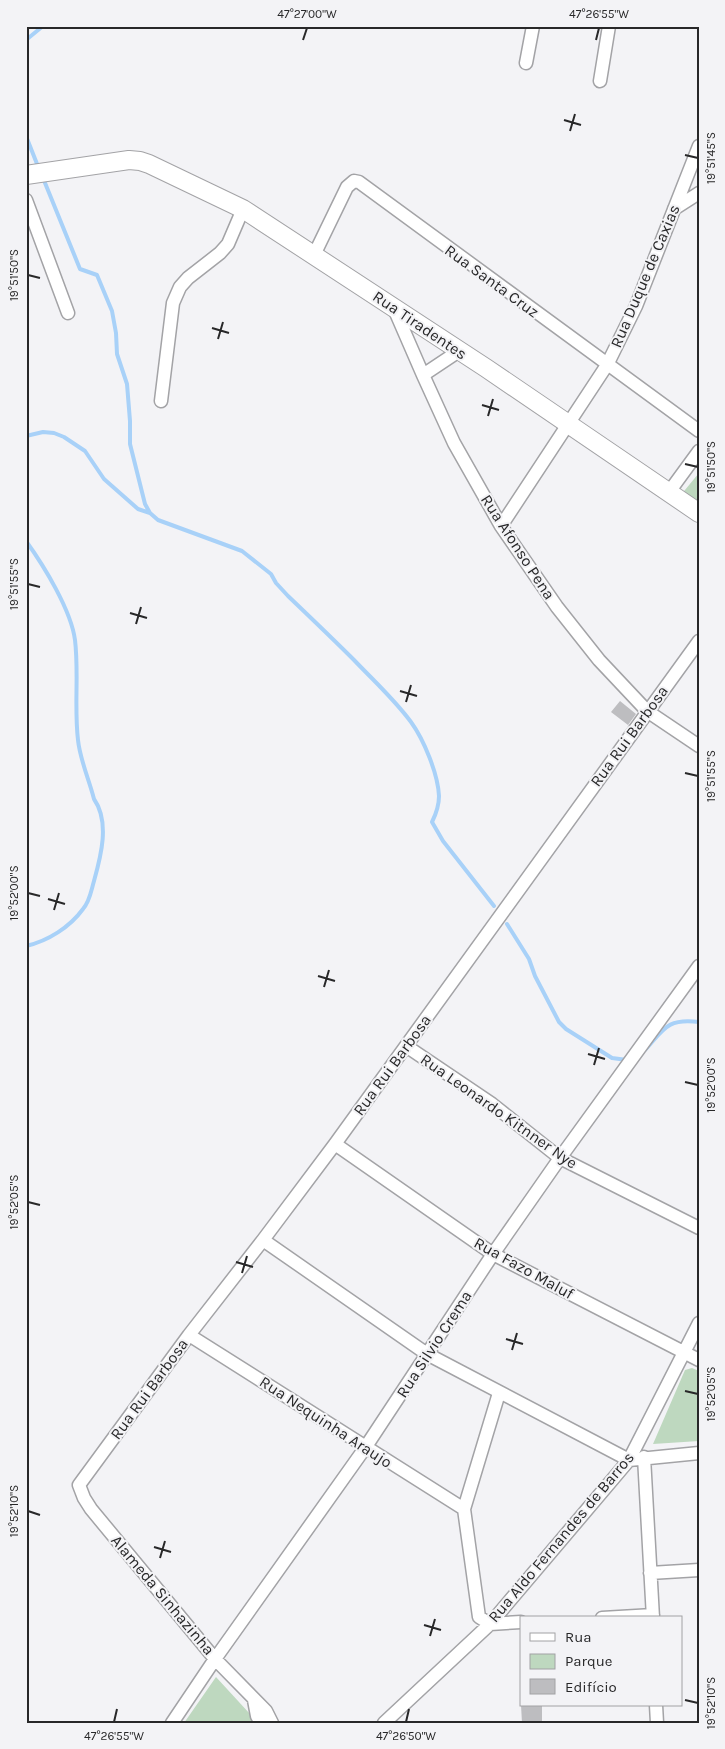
<svg xmlns="http://www.w3.org/2000/svg" width="725" height="1749" font-family="Karla,sans-serif">
<style>
.green{fill:#bed8bf}
.lines{fill:none;stroke-linecap:round;stroke-linejoin:round}
.stream{stroke:#a8d1f8;stroke-width:4}
.building{fill:#bdbdc0}
.street-casing{stroke:#a3a3a6;stroke-width:15}
.secondary-casing{stroke:#a3a3a6;stroke-width:20}
.street{stroke:#fff;stroke-width:12}
.secondary{stroke:#fff;stroke-width:18}
.ticks{fill:none;stroke:#282829;stroke-width:2}
.labels{text-anchor:middle;dominant-baseline:central;stroke-width:4;stroke-linejoin:round;paint-order:stroke}
.street-label{font-size:16px;fill:#282829;stroke:#f3f3f6}
.neatline{fill:none;stroke:#282829;stroke-width:2}
.ticks-label{font-size:12px;text-anchor:middle;fill:#282829}
</style>
<rect width="100%" height="100%" fill="#f3f3f6"/>
<!-- green -->
<path class="green" d="M699,473V509L680,496Z
M692,1368L699,1371V1441L653,1444L685,1370Z
M216,1677L250,1714L253,1723H184Z"/>
<g class="lines">
<!-- stream -->
<path class="stream" d="M26,40L43,26
M26,136L39,169
M43,178L80,269L97,275L112,311L116,333L117,354L127,384L130,421V444L145,504L150,513
M26,436L43,432L54,433L64,437L85,451L104,479L138,509L150,513L158,520L242,551L271,574L276,583L288,596C310,617 332,638 354,660C373,680 394,699 411,722C424,740 438,774 439,796C439,806 436,814 432,822L443,841L494,906
M26,541C44,566 71,610 75,640C79,673 74,707 78,740C80,760 89,779 94,799C110,822 101,856 94,881C91,891 90,901 83,909C70,927 48,941 26,946
M507,924L529,959L535,976L559,1022L566,1029L612,1058L627,1060
M645,1050C664,1029 667,1018 699,1022"/>
</g>
<!-- building -->
<path class="building" d="M620,701L636,714L628,725L611,712Z
M521,1705H542V1723H522Z"/>
<g class="lines">
<defs>
<path id="street" d="M526,63L533,26
M600,81L609,26
M26,200L68,313
M674,209L699,193
M314,255L347,187L354,181L359,182L699,431
M393,306L423,375L454,443L501,526L557,607L599,660L647,711L699,746
M423,375L459,351
M161,401L173,303L180,287L188,278L220,253L228,244L243,209
M669,492L699,451
M501,526L607,365L636,306L699,146
M406,1046L492,1104L560,1158L699,1228
M335,1144L493,1254L699,1360
M263,1240L427,1354L629,1460L699,1453
M189,1335L464,1509
M499,1393L464,1509L479,1617L490,1624L521,1622
M644,1457L653,1618
M650,1573L699,1570
M602,1618L653,1615
M254,1700L257,1716L261,1723
M656,1705L657,1723
M172,1723L215,1659L365,1448L493,1254L560,1158L699,966
M272,1723L266,1711L215,1659L91,1509L84,1498L79,1485L189,1335L263,1240L335,1144L699,641
M384,1723L490,1624L629,1460L699,1323"/>
<path id="secondary" d="M26,175L129,160L140,161L149,164L243,209L486,368L699,513"/>
</defs>
<!-- street casing -->
<use href="#street" class="street-casing"/>
<!-- secondary casing -->
<use href="#secondary" class="secondary-casing"/>
<!-- street -->
<use href="#street" class="street"/>
<!-- secondary -->
<use href="#secondary" class="secondary"/>
</g>
<!-- ticks -->
<path class="ticks" d="M303,40L307,28M596,40L599,28M564,120L581,125M570,131L575,114M685,155L698,158M28,275L40,278M212,328L229,333M218,339L223,322M482,405L499,410M488,416L493,399M685,464L698,467M28,584L40,587M130,613L147,618M136,624L141,607M400,691L417,696M406,702L411,685M685,773L698,776M28,893L40,896M48,899L65,904M54,910L59,893M318,976L335,981M324,987L329,970M588,1054L605,1059M594,1065L599,1048M685,1082L698,1085M28,1202L40,1205M236,1262L253,1267M242,1273L247,1256M506,1339L523,1344M512,1350L517,1333M685,1391L698,1394M28,1511L40,1515M154,1547L171,1552M160,1558L165,1541M424,1625L441,1630M430,1636L435,1619M685,1700L698,1703M114,1722L117,1709M406,1722L409,1709"/>
<g class="labels">
<!-- street labels -->
<g class="street-label">
<text transform="translate(645 276) rotate(-67)">Rua Duque de Caxias</text>
<text transform="translate(492 281) rotate(36)">Rua Santa Cruz</text>
<text transform="translate(420 325) rotate(34)">Rua Tiradentes</text>
<text transform="translate(518 547) rotate(57)">Rua Afonso Pena</text>
<text transform="translate(629 736) rotate(-54)">Rua Rui Barbosa</text>
<text transform="translate(392 1065) rotate(-54)">Rua Rui Barbosa</text>
<text transform="translate(499 1111) rotate(35)">Rua Leonardo Kitnner Nye</text>
<text transform="translate(524 1268) rotate(29)">Rua Fazo Maluf</text>
<text transform="translate(434 1344) rotate(-57)">Rua Silvio Crema</text>
<text transform="translate(149 1389) rotate(-54)">Rua Rui Barbosa</text>
<text transform="translate(326 1422) rotate(33)">Rua Nequinha Araujo</text>
<text transform="translate(561 1537) rotate(-50)">Rua Aldo Fernandes de Barros</text>
<text transform="translate(163 1595) rotate(50)">Alameda Sinhazinha</text>
</g>
</g>
<!-- border -->
<rect width="725" height="1749" fill="none" stroke="#f3f3f6" stroke-width="55"/>
<!-- legend -->
<rect x="520" y="1616" width="162" height="90" fill="#f3f3f6" stroke="#a2a2a4"/>
<rect x="530" y="1633" width="25" height="8" fill="#ffffff" stroke="#a2a2a4"/>
<text x="565" y="1642" font-size="15" fill="#282829">Rua</text>
<rect x="530" y="1654" width="25" height="15" fill="#bed8bf" stroke="#a2a2a4"/>
<text x="565" y="1666" font-size="15" fill="#282829">Parque</text>
<rect x="530" y="1679" width="25" height="15" fill="#bdbdc0" stroke="#a2a2a4"/>
<text x="565" y="1692" font-size="15" fill="#282829">Edifício</text>
<rect x="28" y="28" width="670" height="1694" class="neatline"/>
<g class="ticks-label">
<text x="307" y="18">47°27'00"W</text>
<text x="599" y="18">47°26'55"W</text>
<text transform="translate(711 158) rotate(-90)" y="4">19°51'45"S</text>
<text transform="translate(14 275) rotate(-90)" y="4">19°51'50"S</text>
<text transform="translate(711 467) rotate(-90)" y="4">19°51'50"S</text>
<text transform="translate(14 584) rotate(-90)" y="4">19°51'55"S</text>
<text transform="translate(711 776) rotate(-90)" y="4">19°51'55"S</text>
<text transform="translate(14 893) rotate(-90)" y="4">19°52'00"S</text>
<text transform="translate(711 1085) rotate(-90)" y="4">19°52'00"S</text>
<text transform="translate(14 1202) rotate(-90)" y="4">19°52'05"S</text>
<text transform="translate(711 1394) rotate(-90)" y="4">19°52'05"S</text>
<text transform="translate(14 1511) rotate(-90)" y="4">19°52'10"S</text>
<text transform="translate(711 1703) rotate(-90)" y="4">19°52'10"S</text>
<text x="114" y="1740">47°26'55"W</text>
<text x="406" y="1740">47°26'50"W</text>
</g>
</svg>
